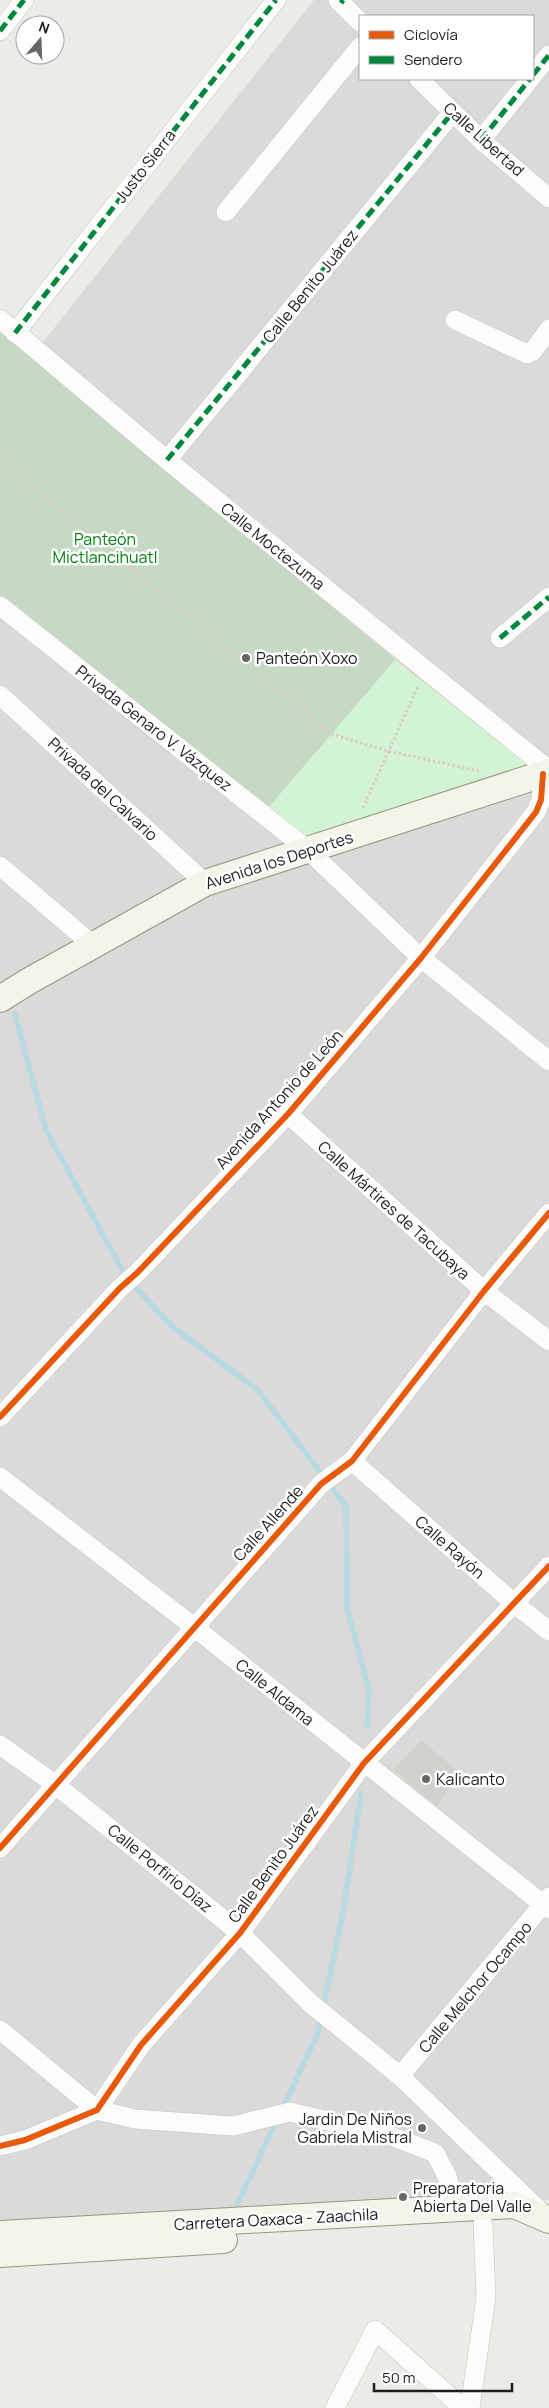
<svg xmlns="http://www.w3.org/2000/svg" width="549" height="2408" font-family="Manrope,sans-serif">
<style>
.residential{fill:#dcdad8;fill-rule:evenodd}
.cemetery{fill:#c5d9c5}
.park{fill:#d3f4d3}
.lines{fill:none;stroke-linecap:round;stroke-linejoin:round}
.stream{stroke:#b8dae2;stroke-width:5.5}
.building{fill:#d3d1ce}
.street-casing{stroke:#c5c4c3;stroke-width:20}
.secondary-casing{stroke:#96977e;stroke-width:28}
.path{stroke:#dbccc9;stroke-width:3;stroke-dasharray:2.5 2.5;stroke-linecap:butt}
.street{stroke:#fcfcfb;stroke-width:19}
.secondary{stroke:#f3f4ea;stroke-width:26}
.quiet{stroke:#00873e;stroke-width:5;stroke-dasharray:10 5;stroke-linecap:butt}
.cycleway-casing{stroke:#fff;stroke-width:9}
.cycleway{stroke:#e8590c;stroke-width:6}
.poi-dot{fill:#666664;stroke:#fff;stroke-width:2}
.labels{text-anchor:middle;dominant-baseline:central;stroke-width:5;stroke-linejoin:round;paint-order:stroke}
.street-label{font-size:16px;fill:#1e1e1e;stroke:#fff}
.park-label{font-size:16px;fill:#068210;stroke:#fff}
.poi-label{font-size:16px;fill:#1e1e1e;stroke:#fff;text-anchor:start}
</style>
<rect width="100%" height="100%" fill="#edebe7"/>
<!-- residential -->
<path class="residential" d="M314,0H549V2200L0,2223V339L28,361ZM360,16H533V79H360Z"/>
<!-- cemetery -->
<path class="cemetery" d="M0,330L395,660L269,807L0,594Z"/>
<!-- park -->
<path class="park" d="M395,660L543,774L308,850L269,807Z"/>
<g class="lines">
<!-- stream -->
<path class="stream" d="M15,1014L46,1130L127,1279L174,1328L258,1390L346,1506L347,1608L369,1690L367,1726
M323,2008L344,1907L361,1793
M282,2110L318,2033L321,2017
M234,2211L277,2120"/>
</g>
<!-- building -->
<path class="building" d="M421,1740L460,1773L437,1806L393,1769Z"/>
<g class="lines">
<defs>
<path id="street" d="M338,0L360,22
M0,31L24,0
M533,75L549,55
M419,79L481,140L549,198
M481,140L530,79
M226,212L360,47
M0,319L167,460L549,770
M455,320L527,354L533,351L549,329
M15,333L276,0
M167,460L453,112
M0,606L308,850L421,958L549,1061
M500,638L549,597
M0,695L205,883
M0,866L93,945
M288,1114L484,1291L549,1341
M0,1417L120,1288L137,1273L288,1114L421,958L536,812L541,800L543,774
M352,1461L515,1604L549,1631
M0,1477L194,1627L549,1909
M0,1745L56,1785L240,1933L310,2003L400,2076L541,2212
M0,1848L321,1484L352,1461L484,1291L549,1213
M0,2030L97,2110L135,2119L233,2126L290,2112L391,2136L435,2153L447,2176L456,2209
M400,2076L549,1897
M0,2146L25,2140L97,2110L141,2045L240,1933L364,1763L549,1566
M335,2408L375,2330L463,2408
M470,2408L486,2297L483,2224"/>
<path id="secondary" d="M0,999L29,981L205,883L549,772
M0,2234L514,2205L549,2220
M0,2254L224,2240"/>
</defs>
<!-- street casing -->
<use href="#street" class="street-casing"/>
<!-- secondary casing -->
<use href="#secondary" class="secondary-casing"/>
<!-- path -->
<path class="path" d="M0,460L331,734L388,751L479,771
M363,808L418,686"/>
<!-- street -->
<use href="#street" class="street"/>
<!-- secondary -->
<use href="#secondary" class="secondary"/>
<!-- quiet -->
<path class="quiet" d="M341,3L343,0
M0,31L24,0
M533,75L549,55
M481,140L530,79
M15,333L276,0
M167,460L453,112
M500,638L549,597"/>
<defs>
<path id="cycleway" d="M0,1417L120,1288L137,1273L288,1114L421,958L536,812L541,800L543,774
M0,1848L321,1484L352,1461L484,1291L549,1213
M0,2146L25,2140L97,2110L141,2045L240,1933L364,1763L549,1566"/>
</defs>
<!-- cycleway casing -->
<use href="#cycleway" class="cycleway-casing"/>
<!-- cycleway -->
<use href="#cycleway" class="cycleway"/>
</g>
<!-- markers -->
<g class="poi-dot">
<circle cx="246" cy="658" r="5"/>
<circle cx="426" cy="1779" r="5"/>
<circle cx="422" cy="2128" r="5"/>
<circle cx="403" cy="2197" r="5"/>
</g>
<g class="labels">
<!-- street labels -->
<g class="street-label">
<text transform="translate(484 139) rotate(42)">Calle Libertad</text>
<text transform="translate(145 166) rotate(-52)">Justo Sierra</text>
<text transform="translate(310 286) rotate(-51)">Calle Benito Juárez</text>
<text transform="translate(273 546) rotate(39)">Calle Moctezuma</text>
<text transform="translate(154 728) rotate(38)">Privada Genaro V. Vázquez</text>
<text transform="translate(103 789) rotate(43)">Privada del Calvario</text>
<text transform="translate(279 860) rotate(-18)">Avenida los Deportes</text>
<text transform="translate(279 1099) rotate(-48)">Avenida Antonio de León</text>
<text transform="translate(394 1210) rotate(42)">Calle Mártires de Tacubaya</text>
<text transform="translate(268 1523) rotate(-48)">Calle Allende</text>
<text transform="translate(450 1547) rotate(41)">Calle Rayón</text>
<text transform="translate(275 1692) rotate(39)">Calle Aldama</text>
<text transform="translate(273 1864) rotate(-54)">Calle Benito Juárez</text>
<text transform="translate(160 1868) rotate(39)">Calle Porfirio Díaz</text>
<text transform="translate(475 1987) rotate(-50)">Calle Melchor Ocampo</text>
<text transform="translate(276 2219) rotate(-3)">Carretera Oaxaca - Zaachila</text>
</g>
<!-- park labels -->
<g class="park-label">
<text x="105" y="539">Panteón<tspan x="105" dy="18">Mictlancihuatl</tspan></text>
</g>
<!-- poi labels -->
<g class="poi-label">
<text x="256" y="658">Panteón Xoxo</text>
<text x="436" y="1779">Kalicanto</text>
<text x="412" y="2119" text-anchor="end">Jardin De Niños<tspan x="412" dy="18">Gabriela Mistral</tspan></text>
<text x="413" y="2188">Preparatoria<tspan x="413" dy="18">Abierta Del Valle</tspan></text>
</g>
</g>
<!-- legend -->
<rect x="359" y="15" width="175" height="65" fill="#ffffff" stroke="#a5a5a5"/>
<rect x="369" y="31" width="25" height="8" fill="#e8590c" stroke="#a5a5a5"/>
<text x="404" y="40" font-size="15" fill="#1e1e1e">Ciclovía</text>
<rect x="369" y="56" width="25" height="8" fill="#00873e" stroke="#a5a5a5"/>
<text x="404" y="65" font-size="15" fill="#1e1e1e">Sendero</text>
<!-- north arrow -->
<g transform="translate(40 40) rotate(19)"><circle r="24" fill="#ffffff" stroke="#a5a5a5"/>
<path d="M0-4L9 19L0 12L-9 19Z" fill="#666664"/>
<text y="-8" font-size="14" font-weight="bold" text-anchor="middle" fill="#1e1e1e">N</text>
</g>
<!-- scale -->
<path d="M374 2383v8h138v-8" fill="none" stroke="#1e1e1e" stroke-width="2.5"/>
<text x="382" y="2383" font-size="15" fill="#1e1e1e" stroke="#ffffff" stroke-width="4" paint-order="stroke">50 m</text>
</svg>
